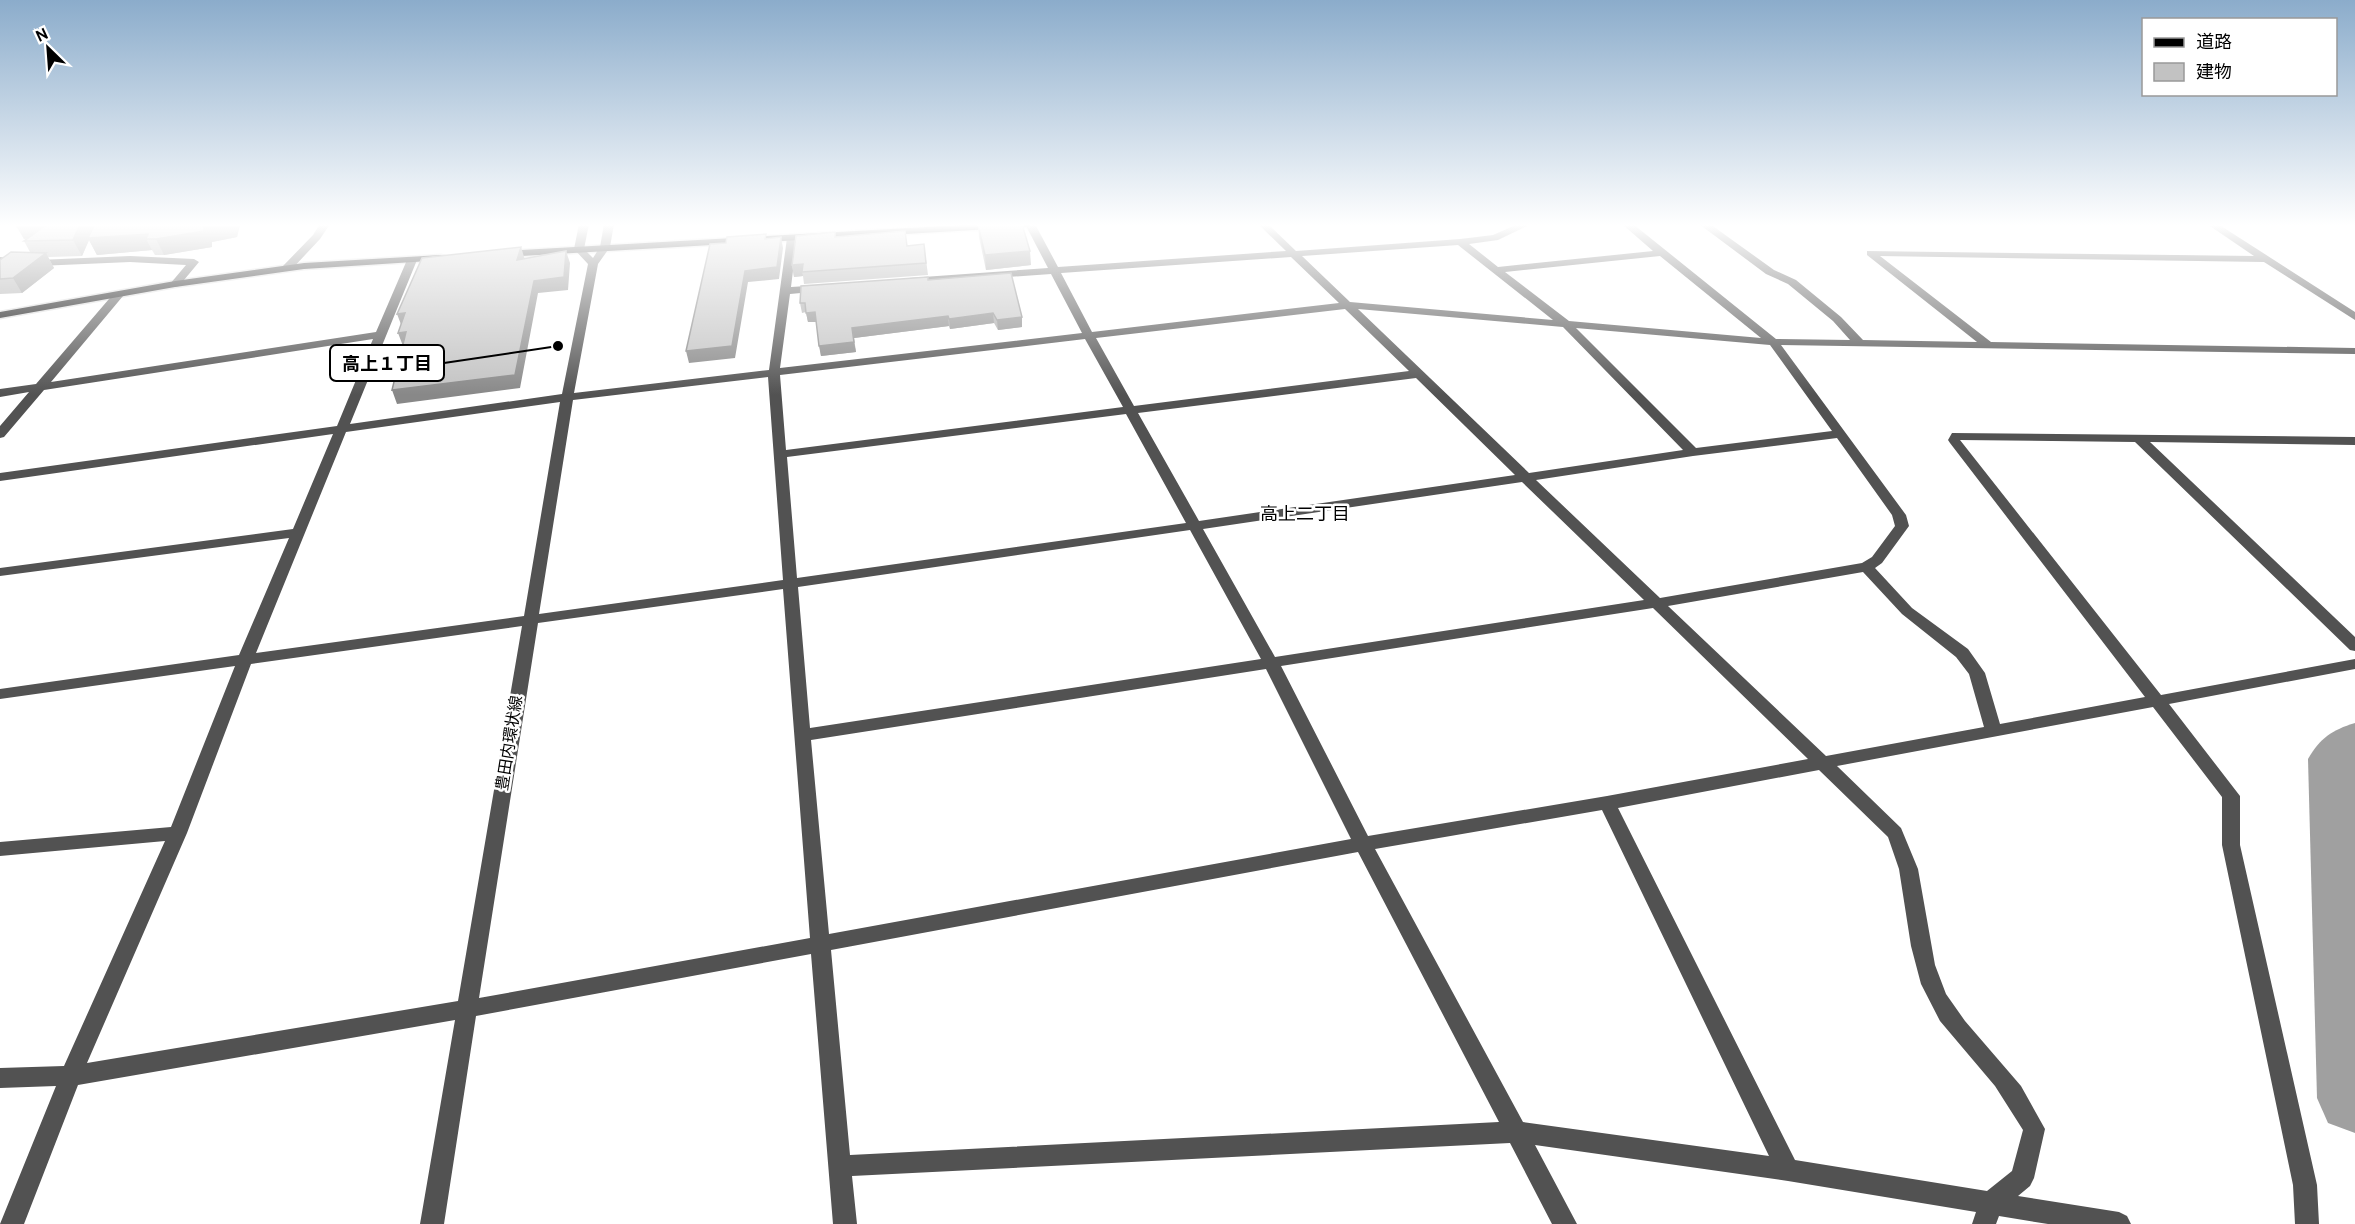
<svg xmlns="http://www.w3.org/2000/svg" width="2355" height="1224" font-family="Cabin,'Noto Sans JP',sans-serif">
<style>
.lines{fill:none;stroke-linecap:round;stroke-linejoin:round}
.river{fill:#a0a0a0;fill-rule:evenodd}
.major-casing{stroke:#dbdbdb;stroke-width:3}
.minor{fill:#525252;fill-rule:evenodd}
.major{fill:#000;fill-rule:evenodd}
.wall{fill:#a7a7a7}
.shaded-wall{fill:#888}
.building{fill:#c2c2c2;stroke:#888;stroke-width:1.5}
.labels{text-anchor:middle;dominant-baseline:central;stroke-width:5;stroke-linejoin:round;paint-order:stroke}
.street-label{font-size:16px;fill:#000;stroke:#fff}
.neighbourhood-label{font-size:18px;fill:#000;stroke:#fff}
.leader{fill:none;stroke:#000;stroke-width:2}
.callout-dot{fill:#000;stroke:#fff;stroke-width:2}
.callout{fill:#fff;stroke:#000;stroke-width:2}
.callout-label{font-size:18px;text-anchor:middle;font-weight:bold;fill:#000}
</style>
<rect width="100%" height="100%" fill="#fff"/>
<g class="lines">
<!-- river -->
<path class="river" d="M2355,723V1133L2328,1123L2317,1098L2308,759C2320,738 2332,730 2355,723Z"/>
<defs>
<path id="major" d="M978,224H1033L1028,227L504,257L499,254L504,251Z
M441,255L445,256V260L304,269L175,287L0,318V312L175,281L304,263Z"/>
</defs>
<!-- major casing -->
<use href="#major" class="major-casing"/>
<!-- minor -->
<path class="minor" d="M320,224H330L320,239L291,270H283V266L313,235Z
M579,224H589L584,249L593,258L600,247L604,224H614L610,247L598,264L574,393L769,370L787,238L792,235L797,238L791,287L822,285L827,288L822,291L790,294L780,368L1082,333L1051,274L909,284L904,281L909,278L1048,268L1025,224H1035L1058,267L1286,251L1258,224H1268L1296,251L1460,239L1493,235L1518,224H1531L1498,240L1469,244L1498,267L1653,251L1622,224H1633L1776,339L1850,340L1833,321L1788,284L1766,274L1699,224H1710L1774,270L1796,280L1841,317L1863,340L1977,342L1867,255V251L2254,256L2207,224H2218L2355,312V320L2264,262L1880,256L1991,342L2355,348V354L1781,345L1906,515L1909,526L1882,563L1875,568L1912,608L1968,649L1985,673L2000,724L2145,697L1950,443L1948,440L1952,433L2355,437V445L2150,442L2355,637V651L2350,650L2135,442L1960,440L2161,695L2355,659V669L2169,704L2240,796V845L2317,1185L2319,1224H2295L2293,1185L2222,845V797L2153,707L1837,766L1901,828L1918,869L1935,965L1946,994L1965,1021L2021,1086L2045,1129L2034,1178L2030,1186L2018,1196L2119,1212L2127,1216L2131,1224H2048L1999,1216L1996,1224H1972L1976,1212L1788,1181L1535,1145L1577,1224H1552L1510,1143L852,1176L857,1224H833L811,954L476,1016L444,1224H420L455,1020L78,1085L24,1224H0L56,1086L0,1088V1068L64,1066L165,841L0,856V842L171,827L235,666L0,699V689L239,655L289,538L0,576V568L293,529L333,434L0,481V473L337,426L373,339L44,390L4,437L0,438V426L29,392L0,397V389L36,384L115,292H123V296L51,382L376,332L407,260L412,257L417,260L350,424L562,394L588,264L574,249ZM1458,245L1553,320L1350,302L1302,256ZM1660,256L1761,338L1569,321L1505,272ZM1291,257L1339,303L1092,332L1061,273ZM1345,309L1409,371L1134,406L1096,338ZM1358,309L1563,327L1683,450L1529,473ZM1576,328L1770,345L1832,431L1696,448ZM1085,339L1123,407L786,450L780,375ZM768,377L783,580L539,614L573,400ZM1416,378L1515,475L1199,521L1138,413ZM560,402L524,616L256,653L346,432ZM1126,414L1186,523L797,578L787,457ZM1837,438L1892,515L1895,526L1872,557L1862,563L1660,598L1536,480L1693,456ZM1522,482L1644,600L1275,657L1203,529ZM1190,530L1261,659L810,728L798,587ZM1863,572L1902,614L1956,657L1969,674L1984,727L1826,756L1668,606ZM783,589L810,938L479,998L538,623ZM1653,608L1808,759L1607,796L1368,836L1281,666ZM522,626L458,1001L87,1063L187,833L251,664ZM1266,669L1351,839L829,934L811,740ZM1819,770L1888,837L1899,869L1911,946L1921,984L1940,1021L1995,1086L2023,1130L2012,1171L1987,1191L1795,1160L1618,808ZM1602,810L1769,1156L1523,1122L1375,849ZM1358,852L1499,1122L850,1155L831,950Z
M130,256L194,259L199,262L179,286L175,287L170,284L186,265L130,262L38,266L0,263V257L38,260Z"/>
<!-- major -->
<use href="#major" class="major"/>
</g>
<!-- wall -->
<path class="wall" d="M19,224H240L237,237L212,242V247L164,255H155L152,250L97,255L89,240L82,256L48,257L54,268L22,293L0,294V260L30,252L24,241L27,238L24,239L17,227Z
M978,224L1031,265L986,270L979,237Z
M836,237L907,246L924,244L928,275L804,284L803,276L794,277L792,265Z
M928,280L1022,317V327L998,330L994,323L950,329L949,326L854,338L856,352L821,356L816,322H808L806,312L802,313L800,303Z"/>
<!-- shaded-wall -->
<path class="shaded-wall" d="M41,224H68L62,233L24,239L17,227Z
M80,224H97L148,234L146,239L152,250L97,255L89,240L82,256L73,240Z
M214,224H240L237,237L212,242V247L164,255L156,239L204,226Z
M781,237L783,248L779,279L748,282L735,358L689,363L686,351L745,271Z
M521,247L525,260H517Z
M566,251L570,263L568,290L538,293L520,388L397,404L392,390L534,281Z
M1030,251L1031,265L986,270L985,255Z
M46,253L54,268L22,293L13,278Z
M803,264L802,272L803,276L794,277L792,265Z
M815,312L817,322H808L806,313Z
M405,313L402,327L397,314Z
M993,313L994,323L950,329L949,319Z
M948,316L949,326L854,338L852,328Z
M1022,317V327L998,330L997,320Z
M406,332L403,346L398,333Z
M854,342L856,352L821,356L819,346Z"/>
<!-- building -->
<path class="building" d="M19,224H41L17,227Z
M48,224H80L73,240L24,241Z
M95,224H214L204,226V231L156,239H146L148,234L88,238Z
M978,224H1022L1030,251L985,255Z
M905,231L907,246L924,244L926,263L802,272L803,264L792,265L796,236L835,232V237Z
M766,234L765,239L781,237L777,267L745,271L732,346L686,351L710,244L726,243L727,237Z
M521,247L517,260L566,251L564,277L534,281L515,375L392,390L406,332L398,333L405,313L397,314L422,258Z
M11,252L46,253L13,278L0,279V260Z
M1011,273L1022,317L997,320L993,313L949,319L948,316L852,328L854,342L819,346L815,312L806,313L805,303H800L801,286L928,277V280Z"/>
<!-- sky -->
<linearGradient id="sky" x2="0" y2="1"><stop stop-color="#8baccb"/><stop offset="0.57" stop-color="#fff"/><stop offset="1" stop-color="#fff" stop-opacity="0"/></linearGradient>
<rect width="2355" height="395" fill="url(#sky)"/>
<g class="labels">
<!-- street labels -->
<g class="street-label">
<text transform="translate(509 743) rotate(-81)">豊田内環状線</text>
</g>
<!-- neighbourhood labels -->
<g class="neighbourhood-label">
<text x="1305" y="514">高上二丁目</text>
</g>
</g>
<!-- callouts -->
<path class="leader" d="M558 346L444 363"/>
<circle class="callout-dot" cx="558" cy="346" r="6"/>
<rect class="callout" x="330" y="345" width="114" height="36" rx="6"/>
<g class="callout-label">
<text x="387" y="370">高上１丁目</text>
</g>
<!-- legend -->
<rect x="2142" y="18" width="195" height="78" fill="#ffffff" stroke="#999999" stroke-width="1.5"/>
<rect x="2154" y="38" width="30" height="9" fill="#000000" stroke="#999999" stroke-width="1.5"/>
<text x="2196" y="48" font-size="18" fill="#000000">道路</text>
<rect x="2154" y="63" width="30" height="18" fill="#c2c2c2" stroke="#999999" stroke-width="1.5"/>
<text x="2196" y="78" font-size="18" fill="#000000">建物</text>
<!-- north arrow -->
<g transform="translate(48 48) rotate(335)" stroke="#ffffff" stroke-width="4.5" paint-order="stroke">
<path d="M0-4.5L10 22L0 15L-10 22Z" fill="#000000"/>
<text y="-9" font-size="16" font-weight="bold" text-anchor="middle" fill="#000000">N</text>
</g>
</svg>
